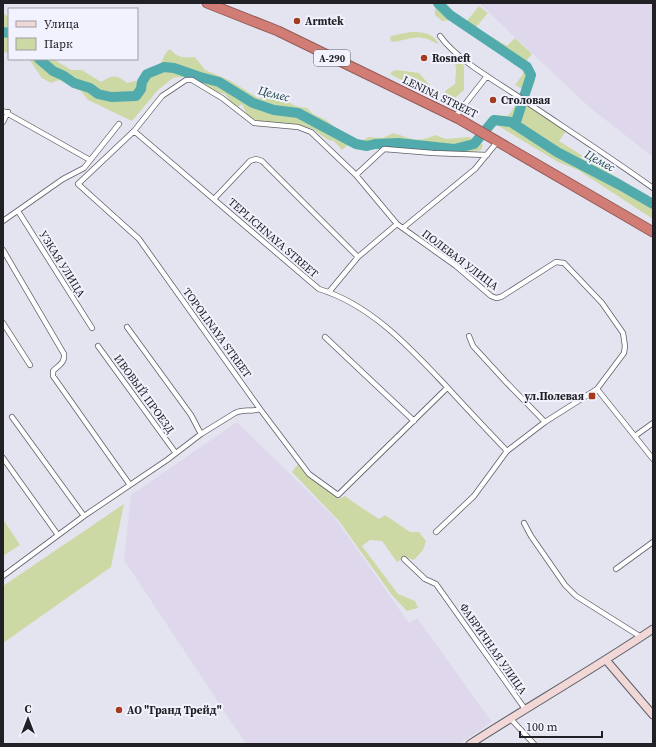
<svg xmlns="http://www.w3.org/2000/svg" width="656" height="747" font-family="'Source Serif 4',serif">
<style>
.industrial{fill:#dfd8ed}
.green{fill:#ccd9a5}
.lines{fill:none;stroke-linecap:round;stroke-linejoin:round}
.river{stroke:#51aaab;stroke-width:10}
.street-casing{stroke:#5e5f68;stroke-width:6}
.secondary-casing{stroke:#5e5f68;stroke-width:9}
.highway-casing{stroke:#935c59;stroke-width:11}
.street{stroke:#fff;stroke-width:4.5}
.secondary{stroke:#f1d8d6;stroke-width:7}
.highway{stroke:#d17c75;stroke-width:9}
.poi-dot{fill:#a43b1f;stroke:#f1f2fd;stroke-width:1.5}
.labels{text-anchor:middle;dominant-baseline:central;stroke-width:4;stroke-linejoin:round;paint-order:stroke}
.shield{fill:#f1f2fd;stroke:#5f5f66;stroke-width:1}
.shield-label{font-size:10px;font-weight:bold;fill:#202025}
.poi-label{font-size:11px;font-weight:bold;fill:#202025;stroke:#f1f2fd;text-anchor:start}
.street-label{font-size:11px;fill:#202025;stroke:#f1f2fd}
.water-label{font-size:12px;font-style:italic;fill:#1c4546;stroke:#f1f2fd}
</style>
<rect width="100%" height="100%" fill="#e4e4f0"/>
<!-- industrial -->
<path class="industrial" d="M479,3H653V157L589,107Z
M237,422L335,518L409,623L417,618L492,722L459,744H246L124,560L131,495Z"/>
<!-- green -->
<path class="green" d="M432,3H445L452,13L450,20L442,21L435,15V8Z
M479,6L488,13L476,27L483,32L477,39L454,22L459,16L466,22Z
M3,13L9,17V53L3,52Z
M410,32C422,32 433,32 439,45C420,32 412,39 392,42L390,39L391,36Z
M487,34L507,46L515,38L532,54L527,60C536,75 539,77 529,93L515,85L523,74L522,68L481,42Z
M170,49C178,58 184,58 195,57L205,70L229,80L258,98H286C291,106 298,107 307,108L313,114L326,120L338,130L351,136L349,144L342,150L334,141L328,140L313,129L303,126L260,121L250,118L246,113L242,104L236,108L225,94L211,90L190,78L179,77L173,78L158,90L132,121L88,100L81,91L59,80L51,83L42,78L29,59H53L71,70H82L101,82C112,75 116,74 127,83L135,81L144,83L149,77L151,69C166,64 161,55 170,49Z
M454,57L462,60L464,67V90L455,98L449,100L446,96L445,91L455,84L456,69Z
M397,70L419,73L433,89V92L429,94L390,74L393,71Z
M519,100L566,131L559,141L653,200V219L578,170L558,162L487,119L493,115L508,116Z
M393,133C411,138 415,144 435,135L446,139L469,137L483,145L481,150C452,157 422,148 392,147C385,146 378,150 371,149C367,148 364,144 361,142L368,137L383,138Z
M298,464L312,478L339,499L345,496L362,508L379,519L385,515L410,532H419L426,541L423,550L414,560L405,557L397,562L382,541L370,540L362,546L398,594L415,601L418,608L407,611L392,595L339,521L292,472Z
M124,504L111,567L3,643V586Z
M3,519L20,545L3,556Z"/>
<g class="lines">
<!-- river -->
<path class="river" d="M438,3L450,15L527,67L531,75L515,125
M3,32L9,33
M39,59L53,71L64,76L74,83L90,88L98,94L111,97L136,96L141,89L142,82L147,74L164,67L174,68L200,77L219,82L253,103L274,110L298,113L356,144L367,146L375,144L398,143L454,149L474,144L494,120L511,122L557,152L620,185L653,204"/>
<defs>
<path id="street" d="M440,36C457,60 497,82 522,99C565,128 610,157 653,188
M3,111L90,160
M455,117L487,76
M3,122L8,112
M134,131L319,289C372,305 411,349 448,388C468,410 487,430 507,451
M356,175L384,149L433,153L487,155
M214,199L250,161L256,159L262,161L358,257
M18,211L92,328
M3,221L63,179L84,168L119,124
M403,228L475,169L498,141
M3,250L64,354C65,363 59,365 53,371V376L130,485
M329,292L358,257L397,224
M3,323L30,365
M127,327L191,415L201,434
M469,336L473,346L506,382L545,422
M325,337L414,421
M98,346L175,452
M597,389L653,459
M12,417L84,516
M635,436L653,423
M3,458L58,535
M524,523L531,536L565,585L576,596L641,637
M436,532L474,496L507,451L545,422L597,389L624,353L625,346L623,333L602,303L564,263L556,262L501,297L496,298L491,296L456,266L397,224L356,175L311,132L298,127L254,123L222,98L192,80H186L162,96L134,131L78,184L139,239L260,409L309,474L338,495L447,388
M404,559L425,579L436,584L525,709
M616,569L653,542
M3,576L84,516L167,460L201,434L235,413C243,409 252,412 260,409
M510,718L534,744"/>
<path id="secondary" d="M606,660L653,715
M470,744C531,705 593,669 653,629"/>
<path id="highway" d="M207,3L278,31L459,119L653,232"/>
</defs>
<!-- street casing -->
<use href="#street" class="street-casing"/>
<!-- secondary casing -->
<use href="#secondary" class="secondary-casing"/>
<!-- highway casing -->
<use href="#highway" class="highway-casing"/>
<!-- street -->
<use href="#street" class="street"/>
<!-- secondary -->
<use href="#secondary" class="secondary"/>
<!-- highway -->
<use href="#highway" class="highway"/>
</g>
<!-- markers -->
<g class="poi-dot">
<circle cx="297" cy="21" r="4"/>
<circle cx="424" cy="58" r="4"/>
<circle cx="493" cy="100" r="4"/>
<rect x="588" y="392" width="8" height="8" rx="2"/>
<circle cx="119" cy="710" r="4"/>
</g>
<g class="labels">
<!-- shield labels -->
<rect class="shield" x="314" y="50" width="36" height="16" rx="3"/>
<g class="shield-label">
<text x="332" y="58">А-290</text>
</g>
<!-- poi labels -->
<g class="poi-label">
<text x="305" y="21">Armtek</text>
<text x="432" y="58">Rosneft</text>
<text x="501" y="100">Столовая</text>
<text x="584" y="396" text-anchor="end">ул.Полевая</text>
<text x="127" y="710">АО "Гранд Трейд"</text>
</g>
<!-- street labels -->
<g class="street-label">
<text transform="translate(440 97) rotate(26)">LENINA STREET</text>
<text transform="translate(273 238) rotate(41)">TEPLICHNAYA STREET</text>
<text transform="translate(460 260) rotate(37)">ПОЛЕВАЯ УЛИЦА</text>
<text transform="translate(62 264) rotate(58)">УЗКАЯ УЛИЦА</text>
<text transform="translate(217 333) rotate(54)">TOPOLINAYA STREET</text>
<text transform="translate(144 394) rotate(54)">ИВОВЫЙ ПРОЕЗД</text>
<text transform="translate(493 649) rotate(55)">ФАБРИЧНАЯ УЛИЦА</text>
</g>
<!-- water labels -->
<g class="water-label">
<text transform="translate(274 94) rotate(14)">Цемес</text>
<text transform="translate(600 161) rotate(28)">Цемес</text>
</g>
</g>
<!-- border -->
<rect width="656" height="747" fill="none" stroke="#202025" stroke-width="8"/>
<!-- legend -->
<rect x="8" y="8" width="130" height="52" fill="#f1f2fd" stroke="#9d9ea7"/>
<rect x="16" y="21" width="20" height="6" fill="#f1d8d6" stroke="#9d9ea7"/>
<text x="44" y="28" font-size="12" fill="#202025">Улица</text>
<rect x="16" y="38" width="20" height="12" fill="#ccd9a5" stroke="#9d9ea7"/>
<text x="44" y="48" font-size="12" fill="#202025">Парк</text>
<!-- north arrow -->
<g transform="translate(28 719)" stroke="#f1f2fd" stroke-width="3" paint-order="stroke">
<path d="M0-3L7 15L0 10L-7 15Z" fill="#202025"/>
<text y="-6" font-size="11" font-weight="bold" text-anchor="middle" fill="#202025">С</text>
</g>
<!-- scale -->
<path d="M520 731v6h82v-6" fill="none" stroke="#202025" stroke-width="2"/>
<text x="526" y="731" font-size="12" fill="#202025" stroke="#f1f2fd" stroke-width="3" paint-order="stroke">100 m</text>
</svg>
